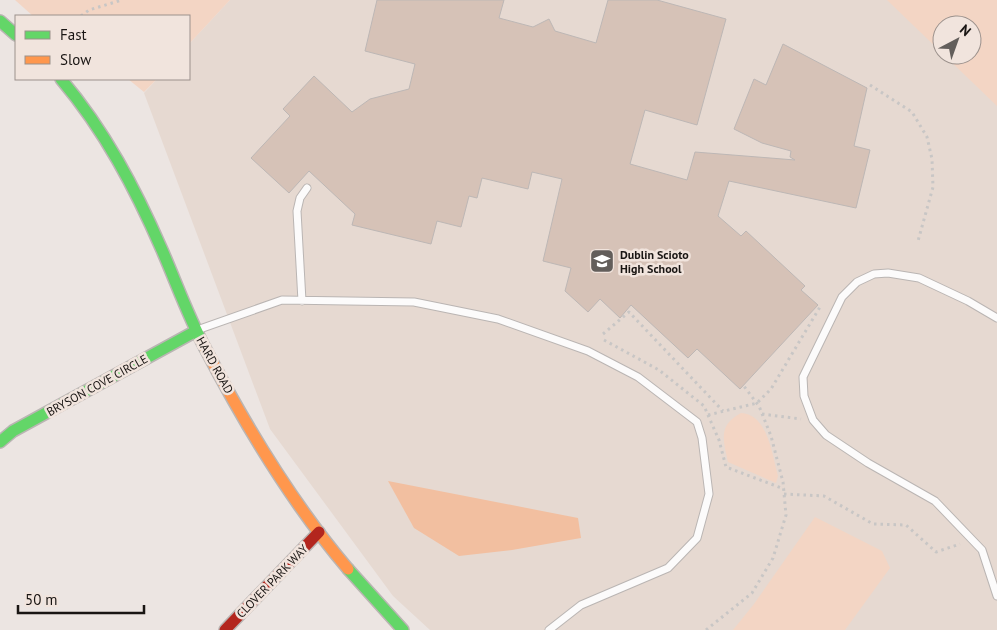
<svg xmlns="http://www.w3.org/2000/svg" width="997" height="630" font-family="'PT Sans',sans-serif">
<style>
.built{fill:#e6d9d1;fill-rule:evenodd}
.green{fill:#f3d5c4}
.water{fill:#f2bfa0}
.building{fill:#d6c2b7;stroke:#bdb7b5}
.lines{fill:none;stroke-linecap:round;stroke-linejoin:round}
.lane-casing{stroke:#bab5b3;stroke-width:9}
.fast-casing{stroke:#bab5b3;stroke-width:14}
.slow-casing{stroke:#bab5b3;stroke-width:14}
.jam-casing{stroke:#bab5b3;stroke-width:14}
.path{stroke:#c8c6c5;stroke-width:3;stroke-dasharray:2.5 4;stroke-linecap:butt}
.lane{stroke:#fcfbfb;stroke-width:7}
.fast{stroke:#63d668;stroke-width:11}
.slow{stroke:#ff974d;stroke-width:11}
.jam{stroke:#b3261e;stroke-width:11}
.labels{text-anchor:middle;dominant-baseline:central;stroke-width:5;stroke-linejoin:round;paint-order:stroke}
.poi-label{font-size:12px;font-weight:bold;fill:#191513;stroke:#f1e4dd;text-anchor:start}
.street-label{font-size:12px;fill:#191513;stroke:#f1e4dd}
</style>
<rect width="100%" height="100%" fill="#ece5e2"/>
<!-- built -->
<path class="built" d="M230,0H997V630H430L393,596L270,429L144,93L157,79H189V44ZM942,25H972V55H942Z"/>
<!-- green -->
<path class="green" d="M15,0H230L189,44V16H33Z
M887,0H997V106L944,55H972V25H942V53Z
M128,79H157L144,92Z
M741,413C768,414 772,455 778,476L776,483L728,462C723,440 718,425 741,413Z
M815,517L882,551L890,568L845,630H733L754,604Z"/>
<!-- water -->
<path class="water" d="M388,481L578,518L581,538L512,550L459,556L414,528Z"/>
<!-- building -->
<path class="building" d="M377,0H504L499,18L533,27L549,19L555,31L596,43L608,0H657L726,19L697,125L645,110L630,164L687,180L695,152L795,160L790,157L791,151L762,143L734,129L754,79L766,85L783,44L867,88L854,146L870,150L856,208L729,181L718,216L741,236L746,231L805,286L801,290L818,305L740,389L697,349L688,358L631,305L620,318L600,299L588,312L565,291L571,268L543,261L562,179L532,172L528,189L482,178L477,198L469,196L461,227L437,221L431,244L352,225L355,214L309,171L289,193L251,158L290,116L283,109L314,76L352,112L370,99L409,89L415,64L365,51Z"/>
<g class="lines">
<defs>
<path id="lane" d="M302,301L297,211L300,198L307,188
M997,318L968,301L919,278L888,273L874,274L857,282L842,297L803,377L804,396L813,420L826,435L868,463L935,501L982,550L997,596
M197,330L282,300L414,302L498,319L588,351L638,377L697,422L702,438L709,494L697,538L668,568L581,605L549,630"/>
<path id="fast" d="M0,21L16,35
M61,79C105,131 135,188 162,250C176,282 188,316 205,348
M0,442L13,431L196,331
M348,569L403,630"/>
<path id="slow" d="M205,348C245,425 291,502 348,569"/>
<path id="jam" d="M225,630L319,532"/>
</defs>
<!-- lane casing -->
<use href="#lane" class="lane-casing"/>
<!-- fast casing -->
<use href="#fast" class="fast-casing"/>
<!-- slow casing -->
<use href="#slow" class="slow-casing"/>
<!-- jam casing -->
<use href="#jam" class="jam-casing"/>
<!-- path -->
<path class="path" d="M81,16L89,10L122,0
M870,85L912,112L927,137L932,159L933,187L918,241
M603,334L629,312L723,411
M604,340L659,370L704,406L719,440L726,467L784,489
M762,414L801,419
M708,415L757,403L771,389L820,307
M784,494L824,496L873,524L906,525L936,552L960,544
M706,630L752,593L773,558L786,515L783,482L771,436L759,406L743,385"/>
<!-- lane -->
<use href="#lane" class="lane"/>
<!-- fast -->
<use href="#fast" class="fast"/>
<!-- slow -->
<use href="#slow" class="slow"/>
<!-- jam -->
<use href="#jam" class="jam"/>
</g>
<!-- icons -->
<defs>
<symbol id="school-square" viewBox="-11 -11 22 22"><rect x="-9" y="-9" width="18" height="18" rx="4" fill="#635e5b" stroke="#f1e4dd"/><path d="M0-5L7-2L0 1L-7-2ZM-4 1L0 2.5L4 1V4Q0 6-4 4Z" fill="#fff"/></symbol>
</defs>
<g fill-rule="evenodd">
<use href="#school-square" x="588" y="247" width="28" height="28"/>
</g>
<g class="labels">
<!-- poi labels -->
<g class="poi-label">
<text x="620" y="254">Dublin Scioto<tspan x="620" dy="14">High School</tspan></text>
</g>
<!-- street labels -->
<g class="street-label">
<text transform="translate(215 365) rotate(61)">HARD ROAD</text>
<text transform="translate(97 385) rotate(-29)">BRYSON COVE CIRCLE</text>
<text transform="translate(272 581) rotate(-46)">CLOVER PARK WAY</text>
</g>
</g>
<!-- legend -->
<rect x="15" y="15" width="175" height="65" fill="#f1e4dd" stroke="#9b918c"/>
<rect x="25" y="31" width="25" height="8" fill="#63d668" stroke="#9b918c"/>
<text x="60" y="40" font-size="15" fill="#191513">Fast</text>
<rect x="25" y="56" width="25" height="8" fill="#ff974d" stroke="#9b918c"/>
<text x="60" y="65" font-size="15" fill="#191513">Slow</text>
<!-- north arrow -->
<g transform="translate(957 40) rotate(41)"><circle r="24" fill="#f1e4dd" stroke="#9b918c"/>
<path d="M0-4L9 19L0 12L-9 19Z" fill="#635e5b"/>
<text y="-8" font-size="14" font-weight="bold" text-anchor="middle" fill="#191513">N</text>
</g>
<!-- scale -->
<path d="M18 605v8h126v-8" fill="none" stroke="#191513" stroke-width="2.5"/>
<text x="25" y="605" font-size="15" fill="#191513" stroke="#f1e4dd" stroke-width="4" paint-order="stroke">50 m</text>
</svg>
